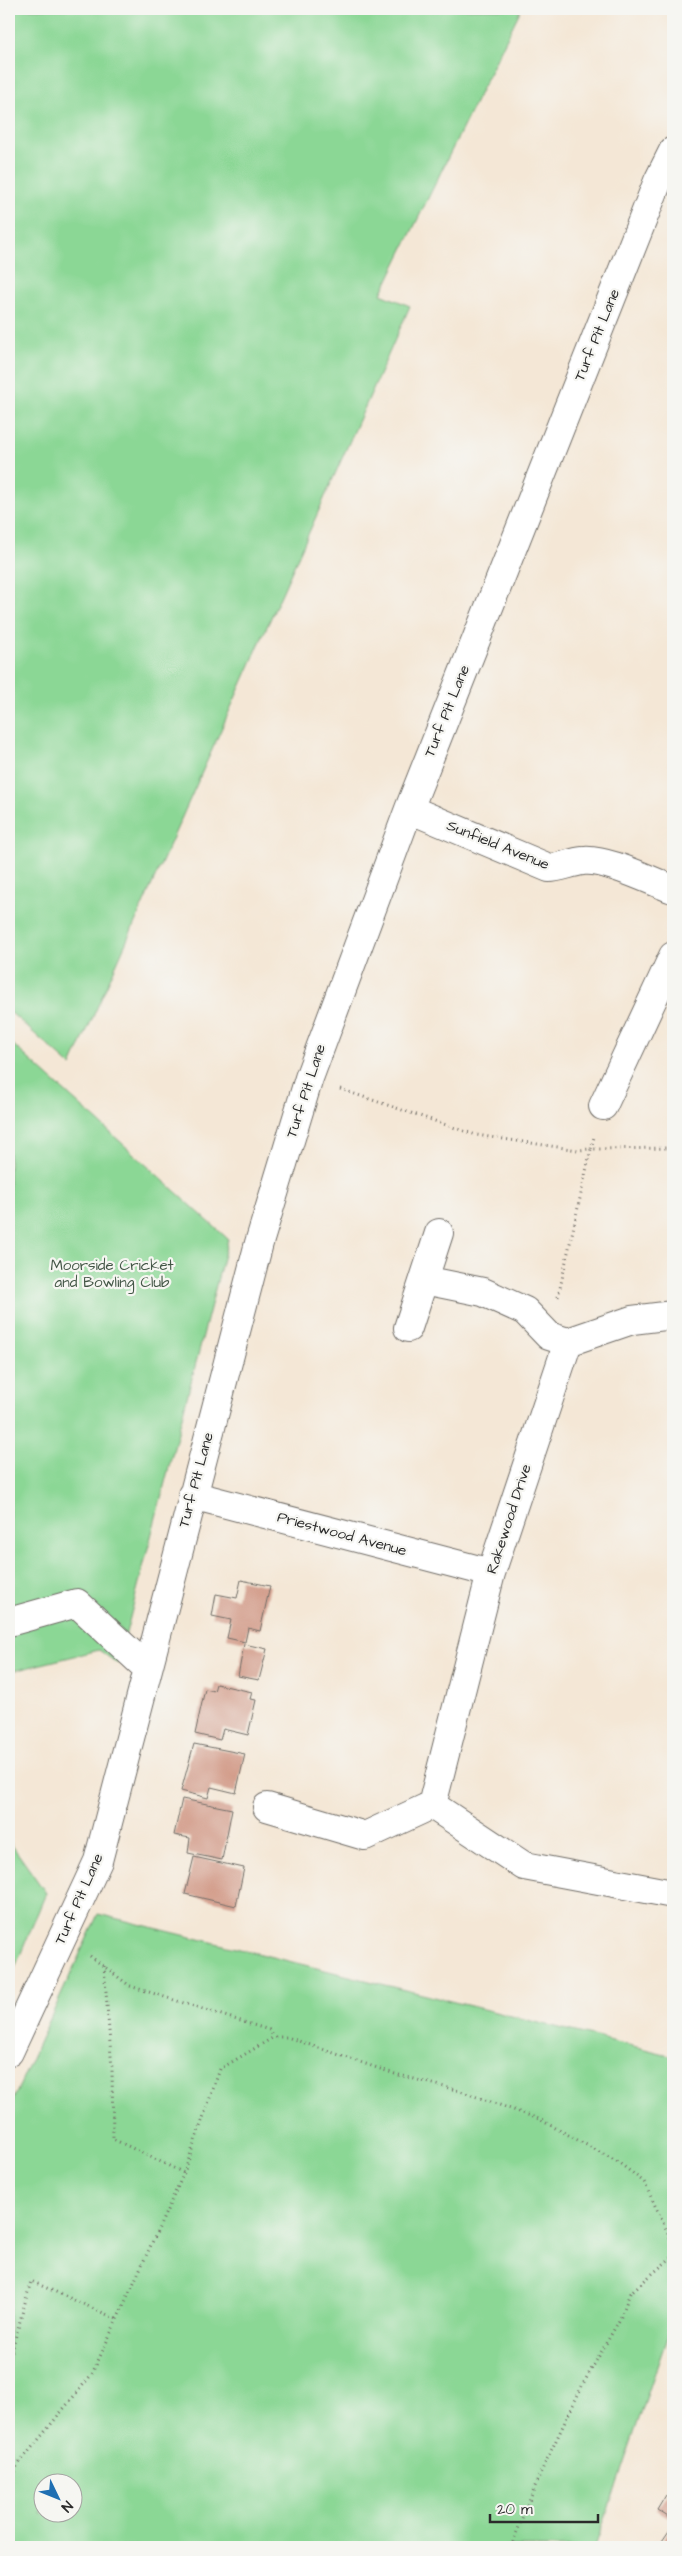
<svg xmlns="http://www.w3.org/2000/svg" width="682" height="2556" font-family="'Architects Daughter',sans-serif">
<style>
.green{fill:#8bd795;stroke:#5b8160;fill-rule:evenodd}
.building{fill:#d39d8b}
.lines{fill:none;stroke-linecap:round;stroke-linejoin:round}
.minor-casing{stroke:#716d67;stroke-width:30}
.path{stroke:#716d67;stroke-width:3;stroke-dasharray:1 4;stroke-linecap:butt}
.minor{stroke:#fff;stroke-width:28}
.labels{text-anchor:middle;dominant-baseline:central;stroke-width:4.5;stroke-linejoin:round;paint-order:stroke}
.street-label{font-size:15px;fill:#2b2b2b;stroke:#f6f6f2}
.park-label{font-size:15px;fill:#435646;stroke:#f6f6f2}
</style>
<rect width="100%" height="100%" fill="#f6f6f2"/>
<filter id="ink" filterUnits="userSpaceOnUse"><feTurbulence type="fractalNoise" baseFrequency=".02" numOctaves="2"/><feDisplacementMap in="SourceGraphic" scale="10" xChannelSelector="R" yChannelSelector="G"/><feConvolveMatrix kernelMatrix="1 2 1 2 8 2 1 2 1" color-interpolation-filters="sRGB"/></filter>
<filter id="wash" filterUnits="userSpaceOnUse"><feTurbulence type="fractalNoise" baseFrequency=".0096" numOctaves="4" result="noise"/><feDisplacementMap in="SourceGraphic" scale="20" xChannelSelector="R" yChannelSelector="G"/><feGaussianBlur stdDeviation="1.12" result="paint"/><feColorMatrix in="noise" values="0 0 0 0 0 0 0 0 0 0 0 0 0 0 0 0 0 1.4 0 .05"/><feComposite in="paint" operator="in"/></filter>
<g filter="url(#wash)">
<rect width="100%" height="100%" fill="#f4e7d6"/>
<!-- green -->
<path class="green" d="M9,9H521L381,294L410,306L71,1066L9,1011Z
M9,1041L228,1239L118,1664L99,1650L9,1672Z
M9,1841L46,1893L9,1982Z
M98,1914L673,2056V2320L595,2547H9V2109ZM42,2484H72V2514H42Z"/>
<g id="blocks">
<!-- building -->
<path class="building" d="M241,1580L270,1586L260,1631L248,1628L245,1642L227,1638L231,1620L212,1616L216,1594L237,1598Z
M244,1644L267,1649L259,1680L238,1676Z
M216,1684L252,1692L250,1699L256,1700L248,1735L223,1729L220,1740L195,1734L205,1689L214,1691Z
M194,1744L245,1754L236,1793L211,1787L208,1798L181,1791Z
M182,1799L232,1809L222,1860L188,1853L190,1838L174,1835Z
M194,1857L244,1868L236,1906L185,1894Z
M666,2495L673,2500V2520L657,2510Z
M673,2525V2547H658Z"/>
</g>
</g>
<g filter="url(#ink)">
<use href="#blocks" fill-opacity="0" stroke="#716d67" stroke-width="1"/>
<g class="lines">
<defs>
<path id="minor" d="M409,809L549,868C561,868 571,862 583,861C605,858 651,881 673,889
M603,1106L673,956
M424,1280L483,1292L525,1311L549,1336L568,1342
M408,1328L439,1233
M192,1495L491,1573
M9,1622L77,1603L148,1669
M432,1805L491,1573L568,1342L632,1320L673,1315
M432,1805L524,1866L673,1894
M267,1807L365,1836L432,1805
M9,2052L98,1861L259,1243L309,1078L409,809L658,181L673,151"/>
</defs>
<!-- minor casing -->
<use href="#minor" class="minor-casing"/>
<!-- path -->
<path class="path" d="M340,1089L476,1135L578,1150L591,1149L594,1137
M558,1297L591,1149L673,1148
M90,1956L130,1986L269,2030L274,2037
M104,1966L112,2069L113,2139L184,2173
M9,2361L31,2281L117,2319
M9,2491L17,2466L92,2374L184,2173L220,2069L274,2037H287L395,2074L460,2091L539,2119L618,2162L644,2182L673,2244
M511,2547L540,2474L583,2384L620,2319L630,2293L673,2256"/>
<!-- minor -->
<use href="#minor" class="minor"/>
</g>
</g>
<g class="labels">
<!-- street labels -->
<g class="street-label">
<text transform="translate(597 335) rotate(-68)">Turf Pit Lane</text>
<text transform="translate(447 711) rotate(-68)">Turf Pit Lane</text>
<text transform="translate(498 845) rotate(22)">Sunfield Avenue</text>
<text transform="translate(306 1091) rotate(-72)">Turf Pit Lane</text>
<text transform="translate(196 1480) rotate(-75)">Turf Pit Lane</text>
<text transform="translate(509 1519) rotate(-72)">Rakewood Drive</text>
<text transform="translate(342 1534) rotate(15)">Priestwood Avenue</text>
<text transform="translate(79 1899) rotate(-66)">Turf Pit Lane</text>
</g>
<!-- park labels -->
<g class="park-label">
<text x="112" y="1265">Moorside Cricket<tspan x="112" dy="17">and Bowling Club</tspan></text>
</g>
</g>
<!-- margin -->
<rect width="682" height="2556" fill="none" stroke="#f6f6f2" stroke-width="30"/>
<!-- north arrow -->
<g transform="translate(58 2498) rotate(133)"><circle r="24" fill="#f6f6f2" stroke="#a5a5a2"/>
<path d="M0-4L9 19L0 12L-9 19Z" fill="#1f6fb2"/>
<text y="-8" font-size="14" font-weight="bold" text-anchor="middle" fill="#2b2b2b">N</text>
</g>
<!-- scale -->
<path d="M490 2514v8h108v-8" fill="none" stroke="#2b2b2b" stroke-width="2.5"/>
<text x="497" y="2514" font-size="15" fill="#2b2b2b" stroke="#f6f6f2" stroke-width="4" paint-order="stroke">20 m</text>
</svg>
